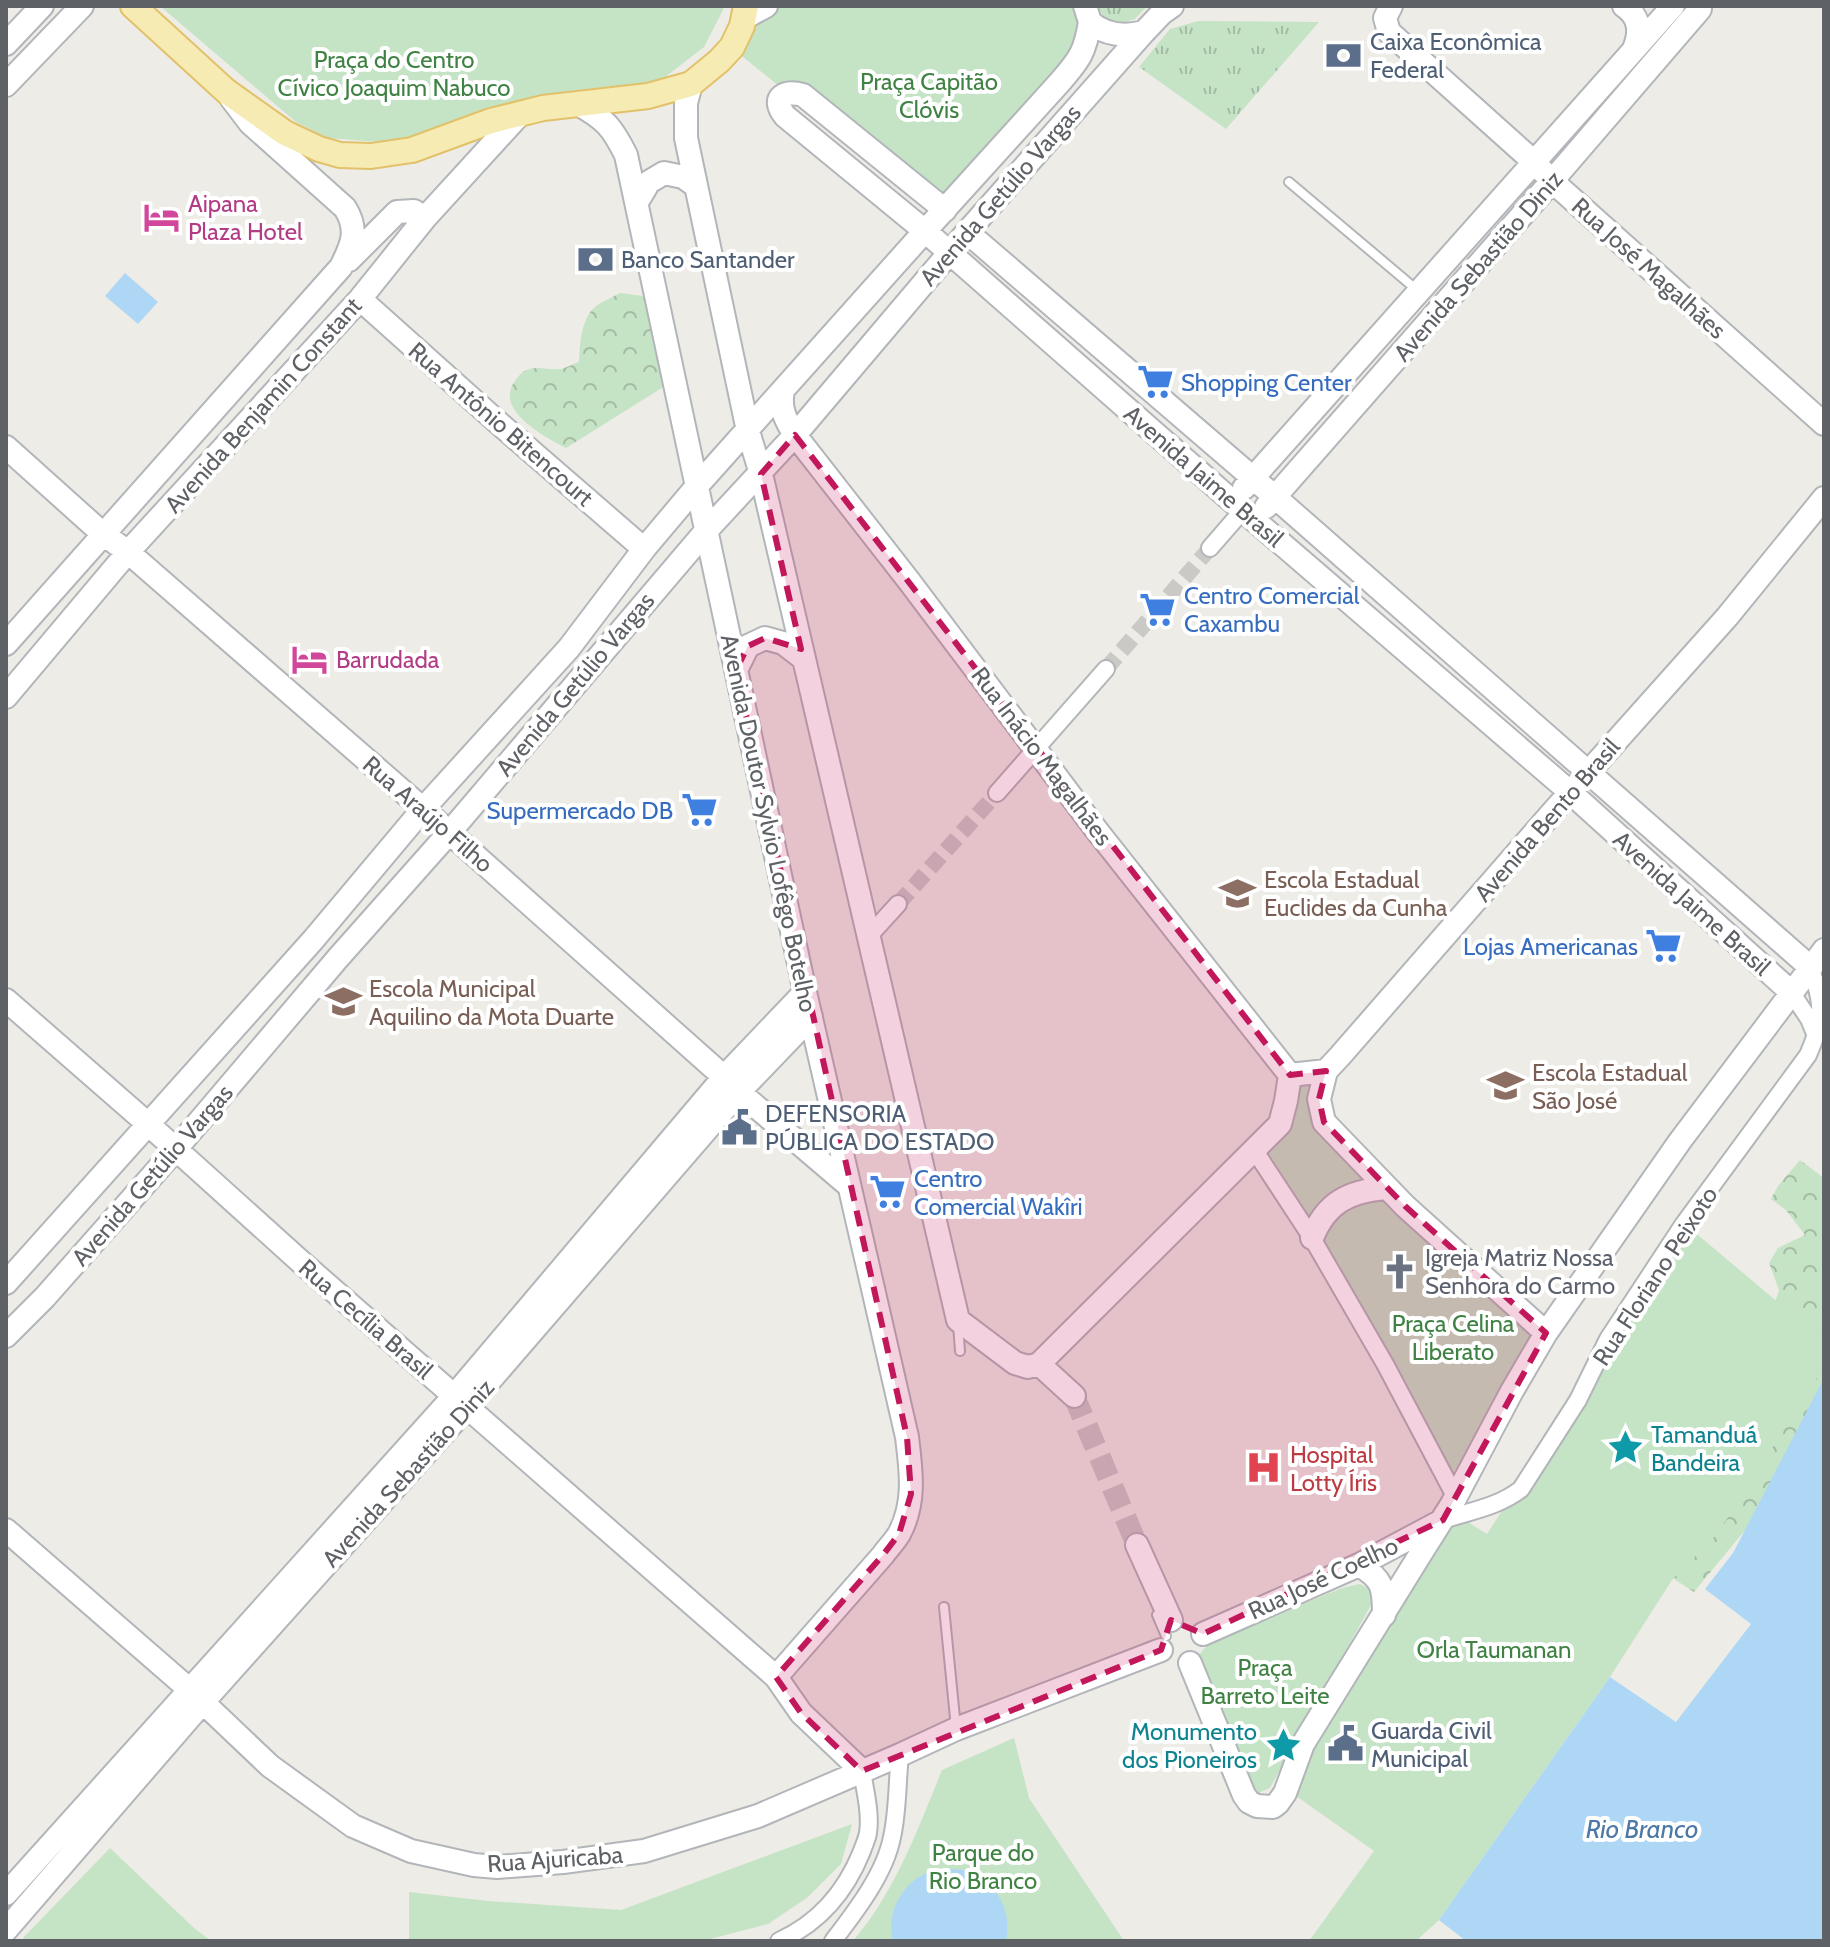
<svg xmlns="http://www.w3.org/2000/svg" width="1830" height="1947" font-family="Cabin,sans-serif">
<style>
.grass{fill:url(#grass-tufts)}
.forest{fill:url(#forest-crowns)}
.park{fill:#c5e3c5}
.water{fill:#aed7f6}
.lines{fill:none;stroke-linecap:round;stroke-linejoin:round}
.street-tunnel{stroke:#cac9c6;stroke-width:16;stroke-dasharray:16 8;stroke-linecap:butt}
.secondary-tunnel{stroke:#cac9c6;stroke-width:22;stroke-dasharray:22 11;stroke-linecap:butt}
.lane-casing{stroke:#b3b6b9;stroke-width:12}
.street-casing{stroke:#b3b6b9;stroke-width:20}
.secondary-casing{stroke:#b2b5b9;stroke-width:26}
.primary-casing{stroke:#e2c16b;stroke-width:28}
.lane{stroke:#fff;stroke-width:8}
.street{stroke:#fff;stroke-width:16}
.secondary{stroke:#fff;stroke-width:22}
.primary{stroke:#f6ebb3;stroke-width:24}
.marked{fill:#c2185b;fill-opacity:0.2;stroke:#c2185b;stroke-width:6;stroke-dasharray:16 10;stroke-linejoin:round}
.labels{text-anchor:middle;dominant-baseline:central;stroke-width:8;stroke-linejoin:round;paint-order:stroke}
.service-label{font-size:24px;fill:#4e5e75;stroke:#fff;text-anchor:start}
.park-label{font-size:24px;fill:#3f8243;stroke:#fff}
.street-label{font-size:24px;fill:#5e6165;stroke:#fff}
.hotel-label{font-size:24px;fill:#b23c85;stroke:#fff;text-anchor:start}
.shop-label{font-size:24px;fill:#366cbe;stroke:#fff;text-anchor:start}
.education-label{font-size:24px;fill:#785e54;stroke:#fff;text-anchor:start}
.worship-label{font-size:24px;fill:#5b616d;stroke:#fff;text-anchor:start}
.culture-label{font-size:24px;fill:#0d838f;stroke:#fff;text-anchor:start}
.health-label{font-size:24px;fill:#be3a42;stroke:#fff;text-anchor:start}
.water-label{font-size:26px;font-style:italic;fill:#4c78a6;stroke:#fff}
</style>
<defs>
<pattern id="grass-tufts" width="24" height="20" patternUnits="userSpaceOnUse" patternTransform="scale(2)"><rect width="24" height="20" fill="#c5e3c5"/><path d="M3 7l-1-3M5 7V3M7 7l1-3M15 17l-1-3M17 17v-4M19 17l1-3" fill="none" stroke="#a3bba4"/></pattern>
<pattern id="forest-crowns" width="20" height="18" patternUnits="userSpaceOnUse" patternTransform="scale(2)"><rect width="20" height="18" fill="#c5e3c5"/><path d="M2 6a3 3 0 1 1 6 0M12 15a3 3 0 1 1 6 0" fill="none" stroke="#a3bba4"/></pattern>
</defs>
<rect width="100%" height="100%" fill="#eeece6"/>
<!-- grass -->
<path class="grass" d="M1098,6H1147L1135,19L1118,24L1103,17Z
M1198,21L1319,22L1226,129L1139,67L1170,29Z"/>
<!-- forest -->
<path class="forest" d="M620,293L643,296L654,315L665,386L566,448C546,438 493,410 515,381C517,378 520,374 523,372C536,364 547,371 561,369C566,368 573,364 579,362C580,344 581,318 596,306C603,301 613,297 620,293Z
M1800,1160L1824,1178V1392L1816,1444L1694,1592L1660,1570L1767,1326L1779,1290L1769,1263L1778,1248L1805,1235L1786,1210L1771,1199L1778,1186Z"/>
<!-- park -->
<path class="park" d="M160,6H723V10L704,47L660,81L485,110L428,136L380,142L328,138L296,122Z
M763,6H1084V44L937,214L727,44Z
M1285,1060L1317,1095L1349,1140L1548,1326L1452,1475L1245,1142L1272,1114Z
M1686,1225L1824,1341V1367L1718,1533L1672,1580L1610,1677L1439,1920L1416,1941H1309L1374,1851L1279,1784L1450,1511L1487,1534Z
M1360,1584L1372,1590V1603L1270,1788L1258,1793L1247,1781L1199,1667L1200,1654L1209,1643L1342,1588Z
M1014,1738L1029,1798L1124,1941H853C895,1892 918,1829 942,1770Z
M852,1824L841,1864L808,1897L768,1924L710,1939L700,1941H409V1892L488,1901L621,1910Z
M110,1848L194,1928L211,1941H25L23,1938Z"/>
<!-- water -->
<path class="water" d="M125,273L158,302L138,324L105,296Z
M1824,1378V1941H1466L1439,1920L1610,1677L1676,1722L1751,1624L1705,1589L1733,1553Z
M944,1869C950,1869 957,1869 963,1870C995,1878 1013,1910 1006,1941H893C886,1915 900,1886 924,1874C930,1871 937,1870 944,1869Z"/>
<g class="lines">
<!-- street-tunnel -->
<path class="street-tunnel" d="M1106,669L1210,548
M898,904L997,793"/>
<!-- secondary-tunnel -->
<path class="secondary-tunnel" d="M1074,1396L1137,1545"/>
<defs>
<path id="lane" d="M1289,182L1417,290
M958,1324L960,1351
M944,1607L956,1728
M1157,1615L1166,1636"/>
<path id="street" d="M1210,548L1243,510
M997,793L1106,669
M868,937L898,904
M1791,992L1809,1019L1816,1036
M1255,1151L1312,1238L1385,1364L1456,1498
M1443,1520C1470,1511 1498,1507 1521,1489L1578,1400L1608,1339L1683,1225L1808,1055C1824,1019 1824,1004 1810,967
M779,1941C819,1923 846,1891 862,1851C864,1845 867,1839 868,1833C871,1813 865,1791 862,1771
M833,1941C855,1912 885,1874 892,1837C898,1811 897,1782 900,1755"/>
<path id="secondary" d="M1085,6L1090,22C1105,35 1125,37 1144,32
M1391,6L1385,18L1389,32L1534,162L1552,181L1824,424
M1624,6C1640,17 1641,32 1634,49
M744,18L766,6
M6,44L42,6
M691,84L686,103V138L748,431L761,474L958,1320L1015,1363L1028,1367L1039,1364L1280,1124L1286,1101L1290,1075
M6,85L82,6
M578,104C606,120 612,127 626,155L805,992L907,1437C911,1470 916,1503 899,1534C895,1541 888,1548 883,1555L776,1677
M637,202L649,182L664,173L683,177L696,186
M945,210L803,95C785,90 770,97 785,116L925,231L1232,501L1570,792L1791,992
M967,232L1275,497L1810,967
M349,260L397,212L414,211L425,218
M360,299L502,426L644,549
M783,391C779,408 786,421 795,435L909,581L1098,832L1290,1075
M6,447L103,534L128,552L423,809L724,1077L739,1092L848,1185
M1244,488L1673,6
M1266,507L1552,181L1700,9
M6,644L341,267C352,245 359,230 345,208L250,123L231,98
M736,670L748,646L765,638L783,643L804,659
M6,697L128,552L360,299L425,218L520,114
M6,1000L148,1124L301,1262L776,1677L801,1713L862,1771
M1326,1071L1319,1099L1324,1122L1405,1206L1546,1333
M1290,1075L1326,1071L1340,1056L1551,814L1727,617L1824,498
M1312,1238C1326,1202 1350,1191 1386,1188
M6,1283L313,940L423,809L569,648L644,549L697,486L925,231L1060,82C1080,59 1085,52 1090,22
M6,1336L45,1297L175,1150L338,958L449,833L706,531L795,435L967,232L1144,32L1162,13L1172,6
M1039,1364L1074,1396
M6,1530L190,1690L270,1766L353,1826L411,1851L474,1865L497,1867L563,1862L644,1851L758,1816L900,1755L956,1729L1161,1650
M1137,1545L1171,1620
M1359,1565C1383,1579 1384,1588 1384,1615
M1203,1634L1359,1565L1438,1523
M1190,1663L1244,1795L1249,1802L1257,1806L1273,1807L1278,1803L1285,1793L1303,1744L1418,1558L1452,1504L1512,1391L1546,1333L1680,1141L1824,950
M6,1894L454,1396L724,1077L805,992
M6,1930L203,1702L467,1407L739,1092L811,1017"/>
<path id="primary" d="M133,6L226,91L285,133L319,149L340,155L371,156L412,150L491,121L543,108L648,96L691,84L719,61L732,47L742,26L746,6"/>
</defs>
<!-- lane casing -->
<use href="#lane" class="lane-casing"/>
<!-- street casing -->
<use href="#street" class="street-casing"/>
<!-- secondary casing -->
<use href="#secondary" class="secondary-casing"/>
<!-- primary casing -->
<use href="#primary" class="primary-casing"/>
<!-- lane -->
<use href="#lane" class="lane"/>
<!-- street -->
<use href="#street" class="street"/>
<!-- secondary -->
<use href="#secondary" class="secondary"/>
<!-- primary -->
<use href="#primary" class="primary"/>
</g>
<!-- marked area -->
<path class="marked" d="M795,435L1290,1075L1326,1071L1319,1099L1324,1122L1405,1206L1546,1333L1443,1520L1203,1634L1171,1620L1161,1650L862,1771L801,1713L776,1677L883,1555L899,1534L911,1494L907,1437L736,670L748,646L765,638L801,649L761,474Z"/>
<!-- icons -->
<defs>
<symbol id="bank-bare" viewBox="-9 -9 18 18"><path d="M-6-4H6V4H-6ZM0-2.3a2.3 2.3 0 1 0 0 4.6a2.3 2.3 0 1 0 0-4.6Z" fill="#5c6f8a" stroke="#fff" stroke-width="2.5" paint-order="stroke"/></symbol>
<symbol id="hotel-bare" viewBox="-9 -9 18 18"><path d="M-6-4.5h1.5V1H6V5H4.5V3h-9V5H-6ZM-4 0a1.8 1.8 0 1 1 3.6 0ZM.5 0V-2.5h3Q6-2.5 6 0Z" fill="#d1479c" stroke="#fff" stroke-width="2.5" paint-order="stroke"/></symbol>
<symbol id="supermarket-bare" viewBox="-9 -9 18 18"><path d="M-6-5.5h2.5l.6 2H6L4.5 2H-2.5L-4.4-4H-6ZM-1.5 3.2a1.3 1.3 0 1 0 .1 0ZM3 3.2a1.3 1.3 0 1 0 .1 0Z" fill="#3f7fe0" stroke="#fff" stroke-width="2.5" paint-order="stroke"/></symbol>
<symbol id="school-bare" viewBox="-9 -9 18 18"><path d="M0-5L7-2L0 1L-7-2ZM-4 1L0 2.5L4 1V4Q0 6-4 4Z" fill="#8d6e63" stroke="#fff" stroke-width="2.5" paint-order="stroke"/></symbol>
<symbol id="civic-bare" viewBox="-9 -9 18 18"><path d="M-.6-6.5H3V-4.5H.6V-3L4-1V1h2V6H-6V1h2V-1L-.6-3ZM-1.2 2.5V6h2.4V2.5Z" fill="#5c6f8a" stroke="#fff" stroke-width="2.5" paint-order="stroke"/></symbol>
<symbol id="church-bare" viewBox="-9 -9 18 18"><path d="M-1.2-6h2.4v3.5h3.3v2.4h-3.3V6h-2.4V-.1h-3.3v-2.4h3.3Z" fill="#6b7280" stroke="#fff" stroke-width="2.5" paint-order="stroke"/></symbol>
<symbol id="sight-bare" viewBox="-9 -9 18 18"><path d="M0-6L1.8-2.2L6-1.7L2.9 1.2L3.7 5.4L0 3.3L-3.7 5.4L-2.9 1.2L-6-1.7L-1.8-2.2Z" fill="#0f9aa8" stroke="#fff" stroke-width="2.5" paint-order="stroke"/></symbol>
<symbol id="hospital-bare" viewBox="-9 -9 18 18"><path d="M-5-5h3v3.5h4V-5h3V5h-3V1.5h-4V5h-3Z" fill="#e0444e" stroke="#fff" stroke-width="2.5" paint-order="stroke"/></symbol>
</defs>
<g fill-rule="evenodd">
<use href="#bank-bare" x="1318" y="30" width="51" height="51"/>
<use href="#hotel-bare" x="136" y="192" width="51" height="51"/>
<use href="#bank-bare" x="570" y="234" width="51" height="51"/>
<use href="#supermarket-bare" x="1130" y="356" width="51" height="51"/>
<use href="#supermarket-bare" x="1132" y="584" width="51" height="51"/>
<use href="#hotel-bare" x="284" y="634" width="51" height="51"/>
<use href="#supermarket-bare" x="674" y="784" width="51" height="51"/>
<use href="#school-bare" x="1212" y="868" width="51" height="51"/>
<use href="#supermarket-bare" x="1638" y="920" width="51" height="51"/>
<use href="#school-bare" x="318" y="976" width="51" height="51"/>
<use href="#school-bare" x="1480" y="1060" width="51" height="51"/>
<use href="#civic-bare" x="714" y="1102" width="51" height="51"/>
<use href="#supermarket-bare" x="862" y="1166" width="51" height="51"/>
<use href="#church-bare" x="1374" y="1246" width="51" height="51"/>
<use href="#sight-bare" x="1600" y="1422" width="51" height="51"/>
<use href="#hospital-bare" x="1238" y="1442" width="51" height="51"/>
<use href="#civic-bare" x="1320" y="1718" width="51" height="51"/>
<use href="#sight-bare" x="1258" y="1720" width="51" height="51"/>
</g>
<g class="labels">
<!-- service labels -->
<g class="service-label">
<text x="1370" y="41">Caixa Econômica<tspan x="1370" dy="28">Federal</tspan></text>
<text x="621" y="259">Banco Santander</text>
<text x="765" y="1113">DEFENSORIA<tspan x="765" dy="28">PÚBLICA DO ESTADO</tspan></text>
<text x="1371" y="1730">Guarda Civil<tspan x="1371" dy="28">Municipal</tspan></text>
</g>
<!-- park labels -->
<g class="park-label">
<text x="394" y="59">Praça do Centro<tspan x="394" dy="28">Cívico Joaquim Nabuco</tspan></text>
<text x="929" y="81">Praça Capitão<tspan x="929" dy="28">Clóvis</tspan></text>
<text x="1453" y="1323">Praça Celina<tspan x="1453" dy="28">Liberato</tspan></text>
<text x="1494" y="1649">Orla Taumanan</text>
<text x="1265" y="1667">Praça<tspan x="1265" dy="28">Barreto Leite</tspan></text>
<text x="983" y="1852">Parque do<tspan x="983" dy="28">Rio Branco</tspan></text>
</g>
<!-- street labels -->
<g class="street-label">
<text transform="translate(1000 195) rotate(-49)">Avenida Getúlio Vargas</text>
<text transform="translate(1478 266) rotate(-49)">Avenida Sebastião Diniz</text>
<text transform="translate(1649 268) rotate(42)">Rua José Magalhães</text>
<text transform="translate(263 405) rotate(-48)">Avenida Benjamin Constant</text>
<text transform="translate(501 424) rotate(41)">Rua Antônio Bitencourt</text>
<text transform="translate(1204 476) rotate(41)">Avenida Jaime Brasil</text>
<text transform="translate(575 684) rotate(-50)">Avenida Getúlio Vargas</text>
<text transform="translate(1042 756) rotate(53)">Rua Inácio Magalhães</text>
<text transform="translate(428 814) rotate(41)">Rua Araújo Filho</text>
<text transform="translate(1547 820) rotate(-49)">Avenida Bento Brasil</text>
<text transform="translate(769 823) rotate(78)">Avenida Doutor Sylvio Lofêgo Botelho</text>
<text transform="translate(1692 903) rotate(42)">Avenida Jaime Brasil</text>
<text transform="translate(152 1175) rotate(-49)">Avenida Getúlio Vargas</text>
<text transform="translate(1655 1276) rotate(-57)">Rua Floriano Peixoto</text>
<text transform="translate(366 1319) rotate(41)">Rua Cecília Brasil</text>
<text transform="translate(408 1473) rotate(-48)">Avenida Sebastião Diniz</text>
<text transform="translate(1323 1578) rotate(-25)">Rua José Coelho</text>
<text transform="translate(555 1859) rotate(-4)">Rua Ajuricaba</text>
</g>
<!-- hotel labels -->
<g class="hotel-label">
<text x="188" y="203">Aipana<tspan x="188" dy="28">Plaza Hotel</tspan></text>
<text x="336" y="659">Barrudada</text>
</g>
<!-- shop labels -->
<g class="shop-label">
<text x="1181" y="382">Shopping Center</text>
<text x="1184" y="595">Centro Comercial<tspan x="1184" dy="28">Caxambu</tspan></text>
<text x="673" y="810" text-anchor="end">Supermercado DB</text>
<text x="1638" y="946" text-anchor="end">Lojas Americanas</text>
<text x="914" y="1178">Centro<tspan x="914" dy="28">Comercial Wakîri</tspan></text>
</g>
<!-- education labels -->
<g class="education-label">
<text x="1264" y="879">Escola Estadual<tspan x="1264" dy="28">Euclides da Cunha</tspan></text>
<text x="369" y="988">Escola Municipal<tspan x="369" dy="28">Aquilino da Mota Duarte</tspan></text>
<text x="1532" y="1072">Escola Estadual<tspan x="1532" dy="28">São José</tspan></text>
</g>
<!-- worship labels -->
<g class="worship-label">
<text x="1425" y="1257">Igreja Matriz Nossa<tspan x="1425" dy="28">Senhora do Carmo</tspan></text>
</g>
<!-- culture labels -->
<g class="culture-label">
<text x="1651" y="1434">Tamanduá<tspan x="1651" dy="28">Bandeira</tspan></text>
<text x="1257" y="1731" text-anchor="end">Monumento<tspan x="1257" dy="28">dos Pioneiros</tspan></text>
</g>
<!-- health labels -->
<g class="health-label">
<text x="1290" y="1454">Hospital<tspan x="1290" dy="28">Lotty Íris</tspan></text>
</g>
<!-- water labels -->
<g class="water-label">
<text x="1642" y="1829">Rio Branco</text>
</g>
</g>
<!-- border -->
<rect width="1830" height="1947" fill="none" stroke="#5e6165" stroke-width="16"/>
</svg>
